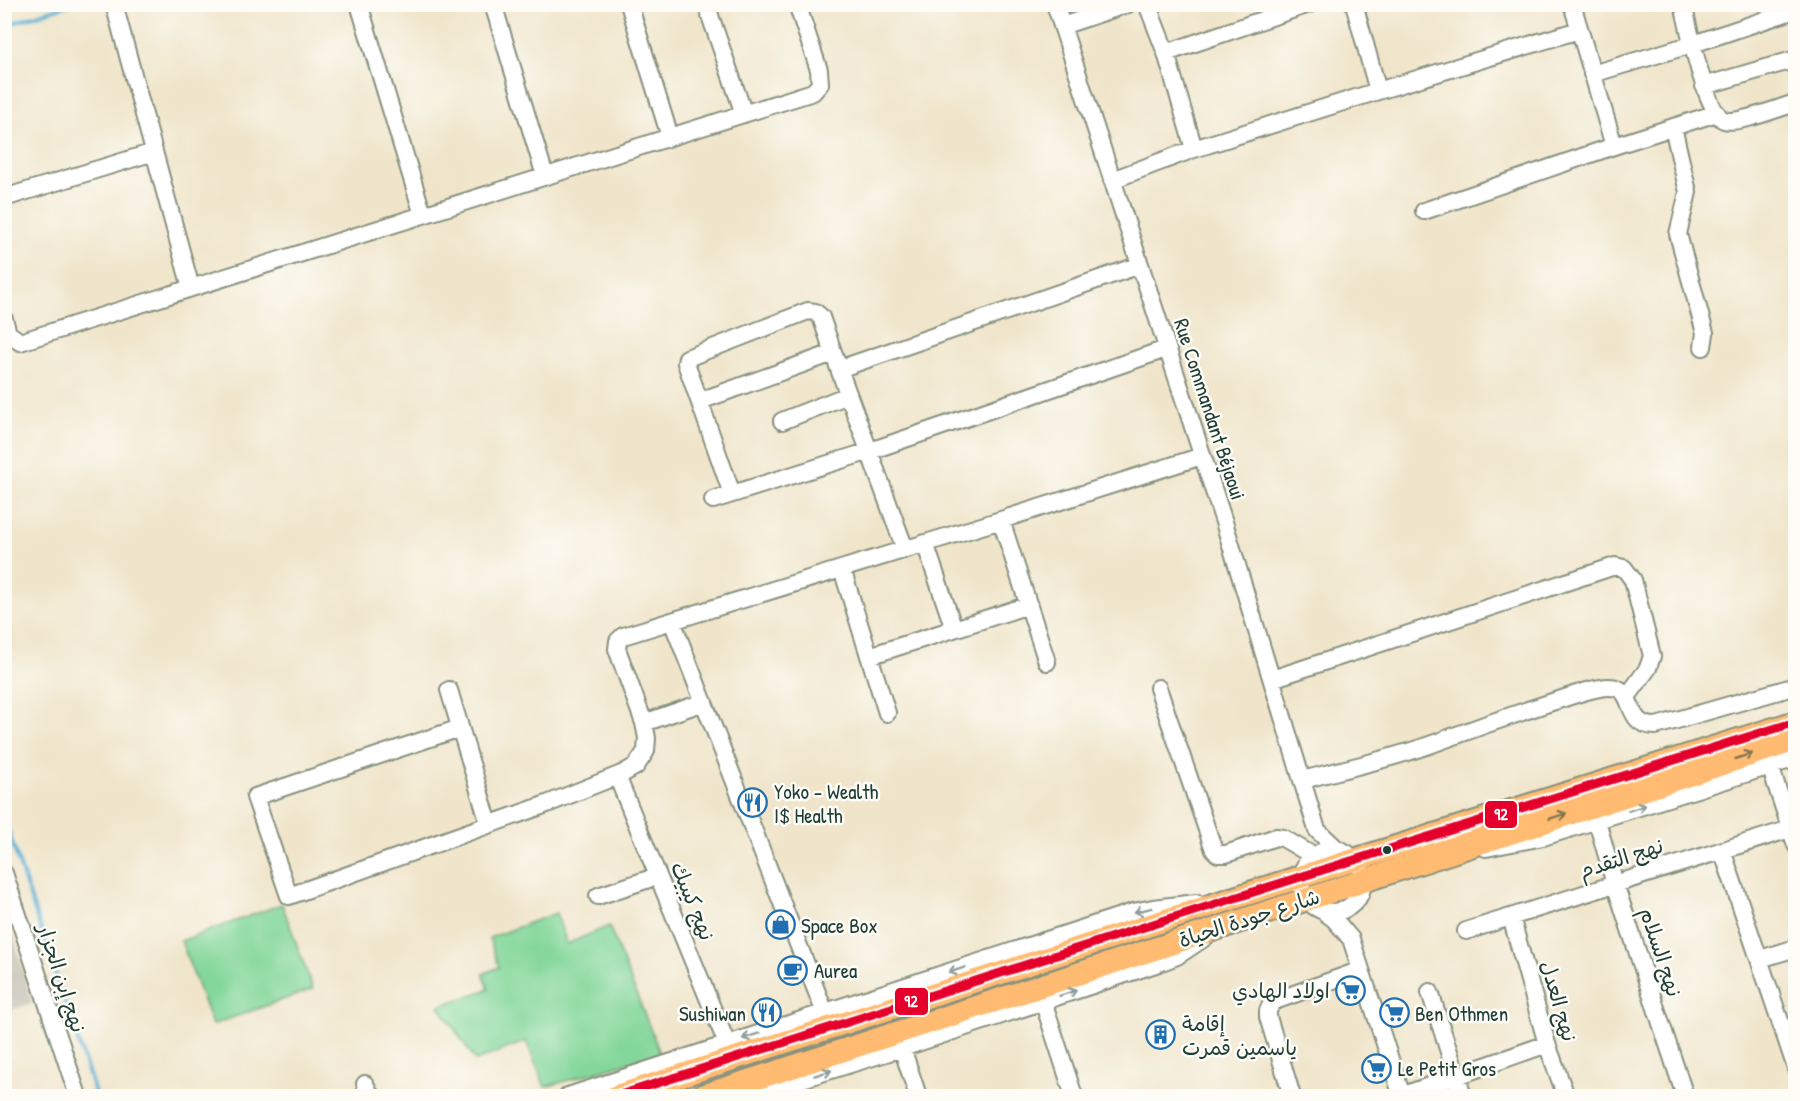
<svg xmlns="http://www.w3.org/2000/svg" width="1800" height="1101" font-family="'Patrick Hand','Playpen Sans Arabic',sans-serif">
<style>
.industrial{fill:#c8c4b8}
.green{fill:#83d79a;stroke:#518a67;stroke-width:1.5}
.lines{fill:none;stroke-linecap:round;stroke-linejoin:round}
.stream{stroke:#54add2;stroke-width:4}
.minor-casing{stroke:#88917f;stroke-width:20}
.highway-casing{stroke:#88917f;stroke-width:26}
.minor{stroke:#fff;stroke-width:16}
.highway{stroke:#ffbb71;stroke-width:22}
.bus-1-casing{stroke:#fdfcf7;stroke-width:14}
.bus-1{stroke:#e4002b;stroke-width:9}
.oneway{stroke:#84764f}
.oneway2{stroke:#8f9e9a}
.bus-dot{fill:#1f3d34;stroke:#fdfcf7;stroke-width:2}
.labels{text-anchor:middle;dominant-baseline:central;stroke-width:5;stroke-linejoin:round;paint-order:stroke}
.street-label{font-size:21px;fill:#1f3d34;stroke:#fdfcf7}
.poi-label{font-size:21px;fill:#1f3d34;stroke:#fdfcf7;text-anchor:start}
.line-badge{stroke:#fdfcf7;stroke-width:2}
.badge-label{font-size:16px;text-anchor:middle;font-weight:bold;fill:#fff}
</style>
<rect width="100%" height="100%" fill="#fdfcf7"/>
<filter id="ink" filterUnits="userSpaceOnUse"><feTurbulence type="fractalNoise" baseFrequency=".0167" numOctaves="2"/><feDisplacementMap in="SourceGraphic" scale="12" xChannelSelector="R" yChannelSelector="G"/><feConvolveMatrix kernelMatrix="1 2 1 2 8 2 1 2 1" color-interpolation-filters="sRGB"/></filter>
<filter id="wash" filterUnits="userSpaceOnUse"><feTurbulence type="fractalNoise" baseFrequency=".008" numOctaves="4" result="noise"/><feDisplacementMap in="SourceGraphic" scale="24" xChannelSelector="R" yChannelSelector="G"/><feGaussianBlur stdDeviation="1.35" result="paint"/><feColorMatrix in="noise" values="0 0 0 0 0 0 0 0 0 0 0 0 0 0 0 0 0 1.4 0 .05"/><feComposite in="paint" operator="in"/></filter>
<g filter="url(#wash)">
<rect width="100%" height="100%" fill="#f0e5ca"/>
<!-- industrial -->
<path class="industrial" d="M8,916L32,1003L5,1012L4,917Z"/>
<!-- green -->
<path class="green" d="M282,904L313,989L212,1025L181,941Z
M556,913L567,944L609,926L660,1053L545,1087L526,1041L476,1061L439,1006L489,989L483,974L499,967L489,938Z"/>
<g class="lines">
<!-- stream -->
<path class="stream" d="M4,26L70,4
M4,818L96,1096"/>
</g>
</g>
<g filter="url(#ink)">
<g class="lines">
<defs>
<path id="minor" d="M114,4L191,288
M359,4L423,215
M493,4L545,176
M629,4L670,137
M706,4L744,114
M1055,4L1224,522L1317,830L1336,848L1347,853
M1354,4L1378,91
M1572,4L1614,146
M1683,4C1688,25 1706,113 1724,120C1738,125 1780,107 1796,103
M1062,26L1128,4
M1166,53L1309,4
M1592,74L1693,44L1792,11
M1704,86L1796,59
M1673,127L1688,192L1678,234L1705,333L1703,347
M1194,149L1378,91L1579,30
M1112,180L1194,149L1166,53L1147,4
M4,198L154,152
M1424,211L1614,146L1717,113
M4,319L8,333L20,342L813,92L820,84L819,70L797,4
M700,401L833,353
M782,421L848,395
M732,494L686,363L687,358L808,311L815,312L821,317L839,369
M713,500L870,451L1166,349
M1001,520L1047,662
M925,543L954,629
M905,549L839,369L1140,265
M842,569L887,713
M672,621L825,1013
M869,656L1029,605
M1272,679L1615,566L1624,568L1633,580L1652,656L1648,668L1627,697
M1158,688L1214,850L1218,854H1226L1276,837L1283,838L1310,854
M449,690L489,824
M644,723L704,702
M460,728L255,797L289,896L547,804L624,773L636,766L646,751L647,738L644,723L617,649L618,641L623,636L1001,520L1202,456
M1770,766L1796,845
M617,776L727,1044
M1303,780C1346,768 1392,759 1435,743C1475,728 1515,714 1555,701C1572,696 1591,688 1608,687C1639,686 1621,726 1656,726L1796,686
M1597,821L1615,884L1685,1096
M1486,848L1543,837L1796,758
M1301 881a31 31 0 1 1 62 0a31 31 0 1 1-62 0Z
M1722,850L1796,1068
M4,873L78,1096
M598,896L658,876
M1323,911L1334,919L1351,939L1402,1096
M1511,917L1547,1044L1566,1096
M1466,931L1790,829
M1760,959L1796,948
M1430,992L1463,1096
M1043,1001L1074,1096
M902,1048L918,1096
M365,1084L371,1096
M568,1096L1133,912L1153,908L1197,903
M747,1096L902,1048L1159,963L1177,956L1204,938
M1292,1096L1268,1017V1011L1272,1002L1361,970
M1401,1096L1547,1044"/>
<path id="highway" d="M617,1096L1300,877L1796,722
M702,1096C1067,979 1430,856 1796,740"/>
</defs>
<!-- minor casing -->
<use href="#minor" class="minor-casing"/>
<!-- highway casing -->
<use href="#highway" class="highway-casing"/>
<!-- minor -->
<use href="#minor" class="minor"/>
<!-- highway -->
<use href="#highway" class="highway"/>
<defs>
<path id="bus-1" d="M617,1096L1300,877L1796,722"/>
</defs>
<!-- bus-1 casing -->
<use href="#bus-1" class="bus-1-casing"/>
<!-- bus-1 -->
<use href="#bus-1" class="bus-1"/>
</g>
<!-- one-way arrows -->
<defs><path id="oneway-shaft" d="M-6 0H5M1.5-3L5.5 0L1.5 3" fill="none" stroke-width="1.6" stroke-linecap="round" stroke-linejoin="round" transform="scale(1.5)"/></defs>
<g class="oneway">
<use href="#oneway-shaft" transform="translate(1744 756) rotate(-18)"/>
<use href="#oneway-shaft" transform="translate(1558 816) rotate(-18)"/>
</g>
<g class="oneway2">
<use href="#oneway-shaft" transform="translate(1637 808) rotate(-18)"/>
<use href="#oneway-shaft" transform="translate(1143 910) rotate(166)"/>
<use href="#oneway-shaft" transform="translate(957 970) rotate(162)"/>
<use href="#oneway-shaft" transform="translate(1068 993) rotate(-18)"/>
<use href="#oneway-shaft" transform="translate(751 1036) rotate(162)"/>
<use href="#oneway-shaft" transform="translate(823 1073) rotate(-17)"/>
</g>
</g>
<!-- icons -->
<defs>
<symbol id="restaurant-ring" viewBox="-11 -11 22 22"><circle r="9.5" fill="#fdfcf7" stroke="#1f6fb2" stroke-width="1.5"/><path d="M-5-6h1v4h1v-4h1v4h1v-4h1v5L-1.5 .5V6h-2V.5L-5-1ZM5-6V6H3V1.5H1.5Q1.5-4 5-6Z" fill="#1f6fb2"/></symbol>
<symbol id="shop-ring" viewBox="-11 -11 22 22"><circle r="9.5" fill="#fdfcf7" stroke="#1f6fb2" stroke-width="1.5"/><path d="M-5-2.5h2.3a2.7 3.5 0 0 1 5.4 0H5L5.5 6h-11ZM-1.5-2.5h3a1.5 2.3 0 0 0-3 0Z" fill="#1f6fb2"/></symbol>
<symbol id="cafe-ring" viewBox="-11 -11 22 22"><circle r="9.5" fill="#fdfcf7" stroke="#1f6fb2" stroke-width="1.5"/><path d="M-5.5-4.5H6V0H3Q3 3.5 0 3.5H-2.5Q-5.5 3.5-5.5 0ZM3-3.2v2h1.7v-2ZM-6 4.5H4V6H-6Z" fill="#1f6fb2"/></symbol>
<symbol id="supermarket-ring" viewBox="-11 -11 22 22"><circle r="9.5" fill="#fdfcf7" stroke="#1f6fb2" stroke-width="1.5"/><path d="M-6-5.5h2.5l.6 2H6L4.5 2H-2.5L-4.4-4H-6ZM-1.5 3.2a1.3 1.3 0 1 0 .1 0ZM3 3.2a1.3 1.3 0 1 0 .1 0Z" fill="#1f6fb2"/></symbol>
<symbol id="building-ring" viewBox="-11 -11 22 22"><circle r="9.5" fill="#fdfcf7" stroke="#1f6fb2" stroke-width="1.5"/><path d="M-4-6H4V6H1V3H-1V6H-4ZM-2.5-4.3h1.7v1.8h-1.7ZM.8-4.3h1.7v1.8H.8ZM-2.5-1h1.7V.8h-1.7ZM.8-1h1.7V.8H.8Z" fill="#1f6fb2"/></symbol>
</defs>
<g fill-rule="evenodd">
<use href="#restaurant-ring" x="736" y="786" width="33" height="33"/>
<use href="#shop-ring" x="764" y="908" width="33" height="33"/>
<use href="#cafe-ring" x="776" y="954" width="33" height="33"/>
<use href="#supermarket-ring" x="1334" y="974" width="33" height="33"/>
<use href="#restaurant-ring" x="750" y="996" width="33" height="33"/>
<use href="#supermarket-ring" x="1378" y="996" width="33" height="33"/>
<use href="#building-ring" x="1144" y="1018" width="33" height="33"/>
<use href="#supermarket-ring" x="1360" y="1052" width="33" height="33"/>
</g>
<!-- markers -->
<circle class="bus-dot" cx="1387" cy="850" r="5"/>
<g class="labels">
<!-- street labels -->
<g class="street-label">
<text transform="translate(1210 409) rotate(72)">Rue Commandant Béjaoui</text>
<text transform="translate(1621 858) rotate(-18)">نهج التقدم</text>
<text transform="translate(693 901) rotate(68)">نهج كيبيك</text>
<text transform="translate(1249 918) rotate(-18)">شارع جودة الحياة</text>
<text transform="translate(1661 952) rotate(72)">نهج السلام</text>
<text transform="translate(62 978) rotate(72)">نهج إبن الجزار</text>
<text transform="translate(1559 1001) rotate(74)">نهج العدل</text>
</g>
<!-- poi labels -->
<g class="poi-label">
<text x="774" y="791">Yoko - Wealth<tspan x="774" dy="24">I$ Health</tspan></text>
<text x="801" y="925">Space Box</text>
<text x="814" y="970">Aurea</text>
<text x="1330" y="990" text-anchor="end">اولاد الهادي</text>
<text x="746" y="1013" text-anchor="end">Sushiwan</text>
<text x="1415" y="1013">Ben Othmen</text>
<text x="1182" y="1023">إقامة<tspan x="1182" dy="24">ياسمين قمرت</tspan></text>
<text x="1398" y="1068">Le Petit Gros</text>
</g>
</g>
<g class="line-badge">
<rect x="1484" y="800" width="34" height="29" rx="6" fill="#e4002b"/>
<rect x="894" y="987" width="35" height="29" rx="6" fill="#e4002b"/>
</g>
<g class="badge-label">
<text x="1501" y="820">92</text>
<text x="911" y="1007">92</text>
</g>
<!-- margin -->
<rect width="1800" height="1101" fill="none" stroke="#fdfcf7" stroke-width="24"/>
</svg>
